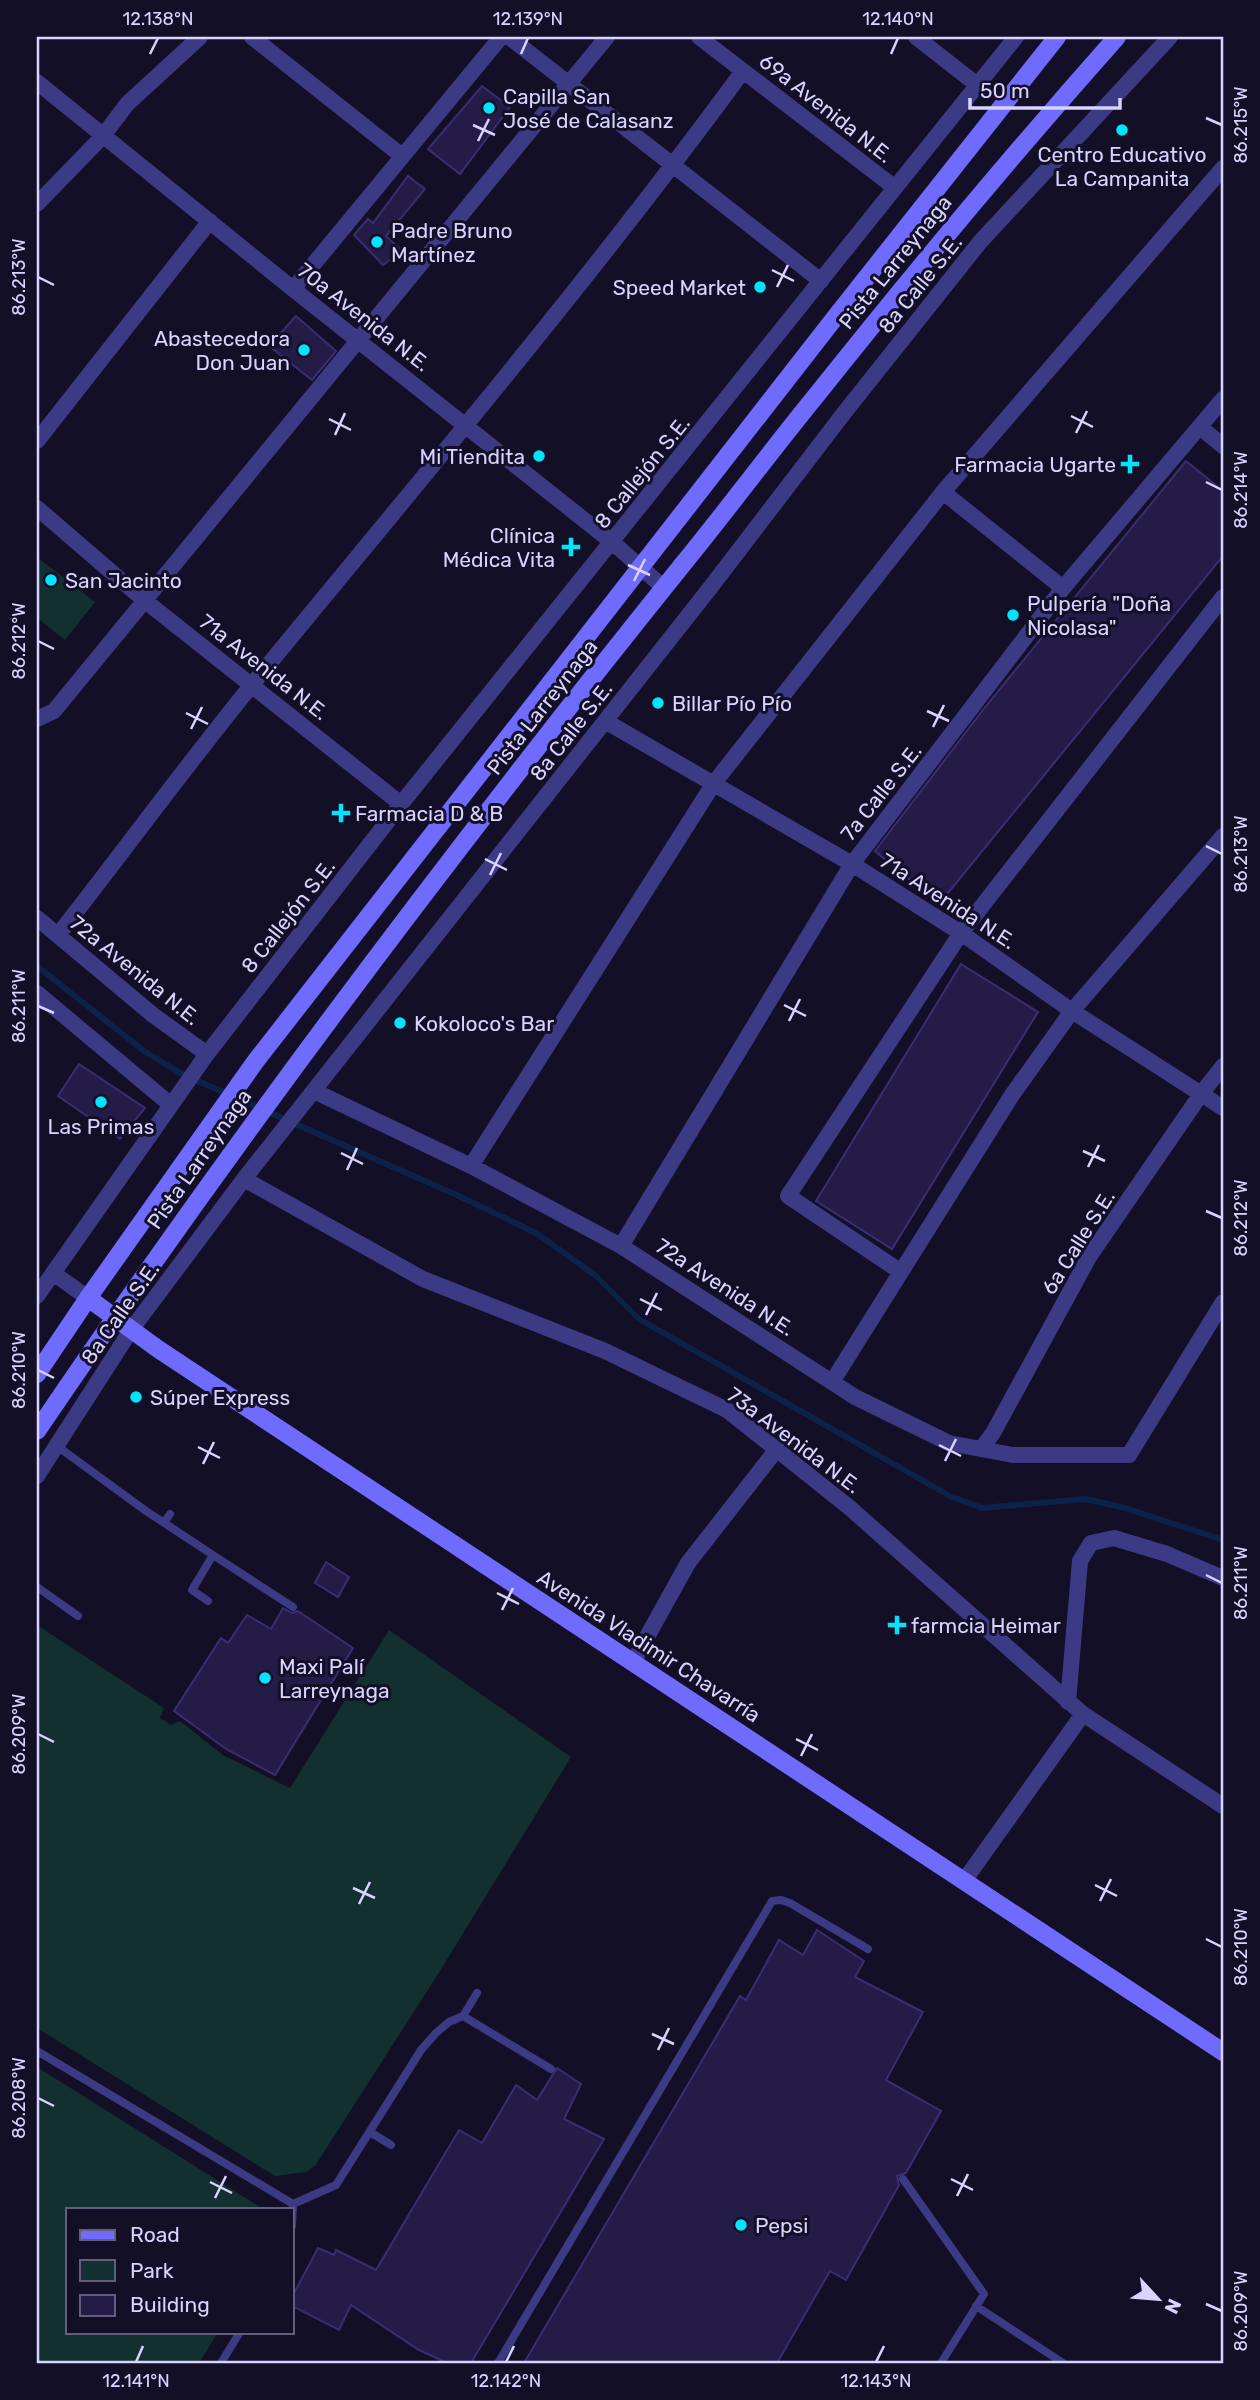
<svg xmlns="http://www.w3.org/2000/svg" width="1260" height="2400" font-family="Rubik,sans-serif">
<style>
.green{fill:#12302f}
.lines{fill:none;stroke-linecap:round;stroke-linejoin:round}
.stream{stroke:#0c2248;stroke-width:6}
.building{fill:#241b47;stroke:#3b2d73;stroke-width:2}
.lane{stroke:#3d3a85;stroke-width:8}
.street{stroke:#3d3a85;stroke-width:16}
.secondary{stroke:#6f6bff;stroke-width:18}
.ticks{fill:none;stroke:#d9d4ff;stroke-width:2.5}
.poi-dot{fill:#00e5ff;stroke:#130f26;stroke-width:2.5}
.labels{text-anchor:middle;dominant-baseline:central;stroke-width:6;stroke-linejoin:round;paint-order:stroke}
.poi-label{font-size:21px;fill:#d9d4ff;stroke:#130f26;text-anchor:start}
.street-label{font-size:21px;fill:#d9d4ff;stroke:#130f26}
.neatline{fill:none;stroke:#d9d4ff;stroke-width:2.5}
.ticks-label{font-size:18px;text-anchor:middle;fill:#d9d4ff}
</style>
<rect width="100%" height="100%" fill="#130f26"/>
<!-- green -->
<path class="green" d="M37,557L95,602L65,640L37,618Z
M37,1625L164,1708L160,1718L171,1725L180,1721L223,1755L290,1788L389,1630L571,1757L440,1971L315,2166L306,2172L275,2176L37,2028Z
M37,2067L263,2209H68V2332H218L199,2363H37Z"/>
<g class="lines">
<!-- stream -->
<path class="stream" d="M37,966L144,1051L180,1073L459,1196L536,1233L595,1275L639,1319L950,1496L982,1508L1086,1499L1125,1508L1223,1540"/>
</g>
<!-- building -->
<path class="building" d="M482,86L510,107L460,174L428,149Z
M408,176L425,189L386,236L402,251L383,265L354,235L368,219L373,223Z
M296,316L336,351L312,380L269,346Z
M1186,461L1223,491V556L939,904L875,851L986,706Z
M961,964L1038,1012L892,1249L816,1201Z
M79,1064L145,1108L120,1139L58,1096Z
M326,1562L349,1577L338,1597L315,1583Z
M283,1608L292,1613L298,1611L353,1648L275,1775L226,1749L174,1711L221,1638L228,1643L247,1615L271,1629Z
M817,1930L864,1961L855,1977L923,2012L886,2080L941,2111L906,2173L897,2176L899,2185L846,2280L830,2271L777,2363H524L740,1996L746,2000L779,1940L803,1955Z
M557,2068L581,2084L564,2119L604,2139L471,2363H447L419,2350L351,2305L339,2330L292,2306V2297L318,2248L334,2255L336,2250L376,2270L459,2130L482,2143L516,2085L537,2100Z"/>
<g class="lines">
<!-- lane -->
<path class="lane" d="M57,1446L146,1511L213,1555L192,1590L208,1601
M164,1523L170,1514
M213,1555L293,1607
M37,1587L78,1616
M463,2016L551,2069
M37,2051L293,2204
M370,2132L391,2145
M903,2179L984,2294L941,2363
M293,2204L336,2185L421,2050L436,2033L449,2022L463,2016L477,1993
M292,2226L293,2204
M976,2306L1063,2363
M221,2363L240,2332
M498,2363L772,1901L781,1900L790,1903L868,1949"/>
<!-- street -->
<path class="street" d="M252,37L402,156
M509,37L821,281
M699,37L894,187
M916,37L976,84
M37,82L293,289L612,542L663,587
M37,204L103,136L127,104L200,37
M293,289L501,37
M1200,427L1223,446
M37,441L210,221
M943,492L1063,588
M37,508L144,600L401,804
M37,719L54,711L607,37
M605,721L852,864L961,933L1072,1011L1223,1108
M37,918L153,1015L207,1054
M58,935C124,851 187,764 255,681C420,480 589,281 743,71
M37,993L171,1105
M314,1091L471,1166L621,1246L855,1397L949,1443L1013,1455H1129L1223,1302
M471,1166L714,783L943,492L1223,168
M244,1179L423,1279L605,1351L727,1410L850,1508L1083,1714L1223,1806
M621,1246L852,864L1063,588L1223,399
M901,1272L788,1196L961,933L1223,597
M53,1273L88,1298
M37,1296L207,1054L401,804L1016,37
M832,1382L1012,1095L1072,1011L1223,836
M981,1449L993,1433L1089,1257L1201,1094L1223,1066
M37,1476L131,1330L244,1179L710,588L844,413L980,242L1170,37
M633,1662L688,1563L777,1449
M1068,1702L1080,1561L1091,1543L1114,1538L1167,1554L1223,1578
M964,1881L1083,1714"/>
<!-- secondary -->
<path class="secondary" d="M88,1298L158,1349L1223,2052
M37,1374L88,1298L255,1062L837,315L1057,37
M37,1431C239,1133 457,845 683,564C728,509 770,452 815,397C913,274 1013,154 1117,37"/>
</g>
<!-- ticks -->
<path class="ticks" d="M150,54L158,38M521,54L528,38M891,54L898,38M1206,118L1222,125M473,125L495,135M478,141L489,119M772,270L794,281M38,277L54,285M777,287L788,265M1071,416L1093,427M329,419L351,430M1076,433L1087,411M335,435L345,413M1206,482L1222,490M628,565L650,575M634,581L645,559M38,641L54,649M927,711L949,721M186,713L208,724M933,727L944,705M191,729L202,707M1206,846L1222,854M485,859L507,870M490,875L501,853M784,1005L806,1016M38,1006L54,1013M789,1021L800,999M1083,1151L1105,1161M341,1153L363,1164M1088,1167L1099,1145M347,1170L357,1148M1206,1211L1222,1218M640,1299L662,1310M646,1315L657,1293M38,1370L54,1378M939,1445L961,1456M198,1447L220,1458M945,1461L956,1439M203,1464L214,1442M1206,1575L1222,1583M497,1593L519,1604M502,1610L513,1588M38,1734L54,1742M796,1739L818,1750M801,1756L812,1734M1095,1885L1117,1896M353,1888L375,1898M1100,1901L1111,1879M359,1904L370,1882M1206,1939L1222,1947M652,2034L674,2044M658,2050L669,2028M38,2098L54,2106M951,2179L973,2190M210,2182L232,2193M957,2196L968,2174M215,2198L226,2176M1206,2304L1222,2311M136,2362L143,2346M506,2362L514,2346M876,2362L884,2346"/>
<!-- markers -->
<g class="poi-dot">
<circle cx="489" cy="108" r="7"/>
<circle cx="1122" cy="130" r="7"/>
<circle cx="377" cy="242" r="7"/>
<circle cx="760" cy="287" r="7"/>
<circle cx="304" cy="350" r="7"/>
<circle cx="539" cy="456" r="7"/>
<path d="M1126.5 453.5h7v7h7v7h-7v7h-7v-7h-7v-7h7z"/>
<path d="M567.5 536.5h7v7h7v7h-7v7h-7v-7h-7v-7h7z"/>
<circle cx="51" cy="580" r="7"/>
<circle cx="1013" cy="615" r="7"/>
<circle cx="658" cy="703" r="7"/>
<path d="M337.5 802.5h7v7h7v7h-7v7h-7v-7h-7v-7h7z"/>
<circle cx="400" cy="1023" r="7"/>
<circle cx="101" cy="1102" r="7"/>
<circle cx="136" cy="1397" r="7"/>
<path d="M893.5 1614.5h7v7h7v7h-7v7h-7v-7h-7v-7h7z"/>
<circle cx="265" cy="1678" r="7"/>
<circle cx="741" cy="2225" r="7"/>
</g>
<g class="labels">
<!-- poi labels -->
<g class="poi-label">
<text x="503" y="96">Capilla San<tspan x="503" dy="24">José de Calasanz</tspan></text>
<text x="1122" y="154" text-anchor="middle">Centro Educativo<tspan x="1122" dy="24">La Campanita</tspan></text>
<text x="391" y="230">Padre Bruno<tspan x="391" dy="24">Martínez</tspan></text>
<text x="746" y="287" text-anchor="end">Speed Market</text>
<text x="290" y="338" text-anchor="end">Abastecedora<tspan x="290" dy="24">Don Juan</tspan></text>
<text x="525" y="456" text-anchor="end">Mi Tiendita</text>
<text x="1116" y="464" text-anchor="end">Farmacia Ugarte</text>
<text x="555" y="535" text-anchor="end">Clínica<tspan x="555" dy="24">Médica Vita</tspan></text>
<text x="65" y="580">San Jacinto</text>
<text x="1027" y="603">Pulpería "Doña<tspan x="1027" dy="24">Nicolasa"</tspan></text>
<text x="672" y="703">Billar Pío Pío</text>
<text x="355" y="813">Farmacia D &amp; B</text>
<text x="414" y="1023">Kokoloco's Bar</text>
<text x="101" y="1126" text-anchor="middle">Las Primas</text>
<text x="150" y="1397">Súper Express</text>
<text x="911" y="1625">farmcia Heimar</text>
<text x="279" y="1666">Maxi Palí<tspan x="279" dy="24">Larreynaga</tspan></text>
<text x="755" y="2225">Pepsi</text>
</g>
<!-- street labels -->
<g class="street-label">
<text transform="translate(826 108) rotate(38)">69a Avenida N.E.</text>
<text transform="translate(895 262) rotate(-51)">Pista Larreynaga</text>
<text transform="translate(920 284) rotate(-51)">8a Calle S.E.</text>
<text transform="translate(364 317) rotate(38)">70a Avenida N.E.</text>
<text transform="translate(642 472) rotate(-51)">8 Callejón S.E.</text>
<text transform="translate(264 667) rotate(38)">71a Avenida N.E.</text>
<text transform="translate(542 707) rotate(-52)">Pista Larreynaga</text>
<text transform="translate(571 731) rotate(-52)">8a Calle S.E.</text>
<text transform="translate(881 792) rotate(-52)">7a Calle S.E.</text>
<text transform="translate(948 901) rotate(33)">71a Avenida N.E.</text>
<text transform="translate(288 916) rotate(-52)">8 Callejón S.E.</text>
<text transform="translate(135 970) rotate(39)">72a Avenida N.E.</text>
<text transform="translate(199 1159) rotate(-55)">Pista Larreynaga</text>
<text transform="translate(1078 1242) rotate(-58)">6a Calle S.E.</text>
<text transform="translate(725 1287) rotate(33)">72a Avenida N.E.</text>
<text transform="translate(120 1313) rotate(-55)">8a Calle S.E.</text>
<text transform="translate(794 1440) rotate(37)">73a Avenida N.E.</text>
<text transform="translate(649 1646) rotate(33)">Avenida Vladimir Chavarría</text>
</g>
</g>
<!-- border -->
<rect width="1260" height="2400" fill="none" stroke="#130f26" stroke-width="77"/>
<!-- legend -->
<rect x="66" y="2208" width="228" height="126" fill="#130f26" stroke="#625e7d" stroke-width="2"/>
<rect x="80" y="2230" width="35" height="10" fill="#6f6bff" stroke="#625e7d" stroke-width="2"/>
<text x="130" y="2242" font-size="21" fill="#d9d4ff">Road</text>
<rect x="80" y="2260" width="35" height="21" fill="#12302f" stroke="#625e7d" stroke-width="2"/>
<text x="130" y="2278" font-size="21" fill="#d9d4ff">Park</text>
<rect x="80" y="2295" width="35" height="21" fill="#241b47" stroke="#625e7d" stroke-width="2"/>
<text x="130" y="2312" font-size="21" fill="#d9d4ff">Building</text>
<!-- north arrow -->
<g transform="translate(1158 2299) rotate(116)" stroke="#130f26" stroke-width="5" paint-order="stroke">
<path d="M0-5L12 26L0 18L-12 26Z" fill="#d9d4ff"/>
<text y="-10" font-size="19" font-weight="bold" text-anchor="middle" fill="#d9d4ff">N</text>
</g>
<!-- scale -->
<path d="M970 98v10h150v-10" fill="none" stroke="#d9d4ff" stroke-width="3.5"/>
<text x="980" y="98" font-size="21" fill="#d9d4ff" stroke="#130f26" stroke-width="5" paint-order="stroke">50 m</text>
<rect x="38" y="38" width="1184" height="2324" class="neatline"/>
<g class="ticks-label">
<text x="158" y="25">12.138°N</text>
<text x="528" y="25">12.139°N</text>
<text x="898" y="25">12.140°N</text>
<text transform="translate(1241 125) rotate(-90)" y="6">86.215°W</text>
<text transform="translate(19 277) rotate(-90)" y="6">86.213°W</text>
<text transform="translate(1241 490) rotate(-90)" y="6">86.214°W</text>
<text transform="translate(19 641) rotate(-90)" y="6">86.212°W</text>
<text transform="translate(1241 854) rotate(-90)" y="6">86.213°W</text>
<text transform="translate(19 1006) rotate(-90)" y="6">86.211°W</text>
<text transform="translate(1241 1218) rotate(-90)" y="6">86.212°W</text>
<text transform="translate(19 1370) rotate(-90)" y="6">86.210°W</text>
<text transform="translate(1241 1583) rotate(-90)" y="6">86.211°W</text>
<text transform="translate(19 1734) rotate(-90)" y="6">86.209°W</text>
<text transform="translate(1241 1947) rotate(-90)" y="6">86.210°W</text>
<text transform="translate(19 2098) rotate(-90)" y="6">86.208°W</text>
<text transform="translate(1241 2311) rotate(-90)" y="6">86.209°W</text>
<text x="136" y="2387">12.141°N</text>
<text x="506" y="2387">12.142°N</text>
<text x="876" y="2387">12.143°N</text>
</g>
</svg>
